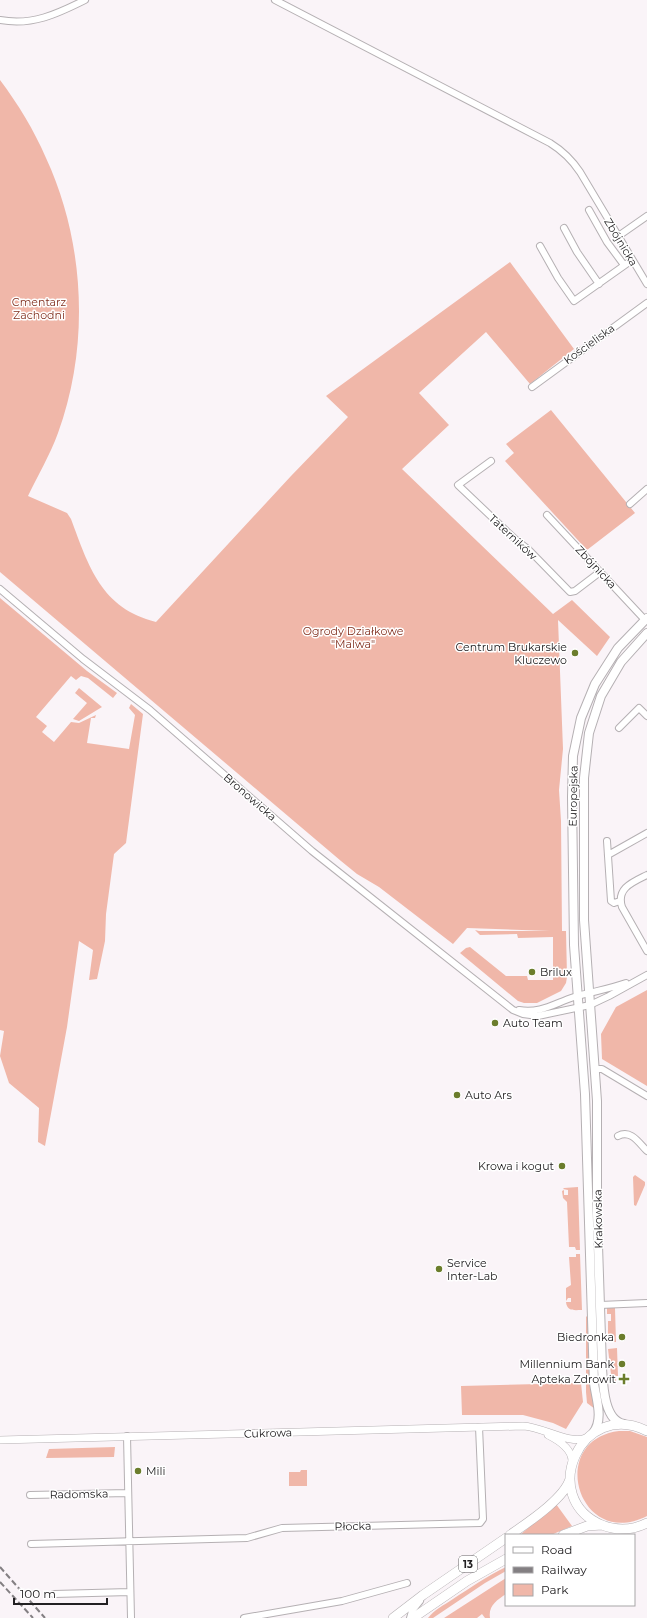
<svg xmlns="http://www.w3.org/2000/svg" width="647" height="1618" font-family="Montserrat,sans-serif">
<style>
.green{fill:#f0b7a9}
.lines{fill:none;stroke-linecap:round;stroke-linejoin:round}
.minor-casing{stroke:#b5b0b3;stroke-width:8}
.tertiary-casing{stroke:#b5b0b3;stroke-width:8}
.secondary-casing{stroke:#b5b0b3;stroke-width:10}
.primary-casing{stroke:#b5b0b3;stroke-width:10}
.minor{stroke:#fff;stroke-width:6}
.tertiary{stroke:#fff;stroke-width:7}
.secondary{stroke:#fff;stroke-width:8}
.primary{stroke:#fff;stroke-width:9}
.rail{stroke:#837f82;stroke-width:2;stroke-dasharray:6 3;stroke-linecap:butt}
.poi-dot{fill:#6b7d2c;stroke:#fff;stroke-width:1.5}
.labels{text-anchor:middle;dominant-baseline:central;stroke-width:3;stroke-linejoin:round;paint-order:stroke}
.shield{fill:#fff;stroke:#646364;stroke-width:1}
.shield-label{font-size:10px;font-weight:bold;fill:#222022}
.street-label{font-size:11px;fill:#222022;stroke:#fff}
.park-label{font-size:11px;fill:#812f1e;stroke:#fff}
.poi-label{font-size:11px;fill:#222022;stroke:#fff;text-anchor:end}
</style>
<rect width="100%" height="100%" fill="#faf4f8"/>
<!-- green -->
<path class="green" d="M0,80C18,104 34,130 46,158C85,242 90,346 58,433C50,455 38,475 28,496L67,513L71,519C89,567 101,608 156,622L291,476L348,417L326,396L510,262L574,349L530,384L486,332L419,393L449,425L402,469L553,614L572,600L610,637L597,656L558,620L563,749L559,790L561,821L562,931H566L567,977L566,983L561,991L537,1003H524L518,1001L460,953L466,948L470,947L506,976H527L528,980H553V937L518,938L517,934L480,935L475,930L479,931H550L467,928L453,944L379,887L357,874L341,861L0,572Z
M551,410L635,513L587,550L505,461L514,453L506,444Z
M0,598L87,671L117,693L113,698L88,678L81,676L76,680L71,676L36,717L47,726L42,732L54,742L71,722L79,723L96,715L95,718H91L87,743L129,749L135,715L129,708L131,704L143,714L126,843L114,854L106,914L105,941L97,979L89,980L93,950L79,941L67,1027L45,1146L38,1142L39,1108L9,1083L0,1056L4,1031L0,1030Z
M79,688L102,707L79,721L73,719L87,703L75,693Z
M647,990V1086L602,1059L601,1034L616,1007Z
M635,1175L645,1182V1185L636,1206L634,1205L633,1177Z
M578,1187L580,1250H576L575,1247H569L567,1202L563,1198L562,1191L564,1190V1195H568V1190L563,1189L564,1188Z
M576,1254H580L582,1310C575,1310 567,1312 566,1302H571V1298H568L566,1301V1288L571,1285L569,1257H576Z
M607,1308H615L616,1342H608V1321H611V1314H607Z
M586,1316L588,1318L590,1381L595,1409L587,1403L586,1392Z
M617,1348L618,1376H616V1382L612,1383L608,1349Z
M581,1383L583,1402L566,1429L553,1423L523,1415H462L461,1386Z
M619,1431H630L647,1437V1516C578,1551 546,1440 619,1431Z
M115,1447L114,1457L46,1458L49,1449Z
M301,1470H307V1486H289V1472H300Z
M556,1504L572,1526L551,1535H520Z
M506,1567V1571L485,1583L433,1618H428C434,1610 444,1605 453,1599C470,1588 487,1576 506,1567Z
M506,1578V1594C497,1600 488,1606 490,1618H485L482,1614L477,1618H444Z"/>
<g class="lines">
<defs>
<path id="minor" d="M275,0L550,143C563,151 572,160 580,172L647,284
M0,20C32,26 57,14 85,0
M589,210L607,242L624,265
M564,228L577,252L599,284
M617,237L647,216
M540,246L558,278L574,301L632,260
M532,387L647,303
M491,461L458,485L516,540L529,550L570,592L575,591L600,572
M630,504L647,489
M547,515L645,620
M0,589L83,659L150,710L312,851L513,1010L523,1014L538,1016L590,1005L609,996L647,975
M619,728L639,708L647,716
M607,841L611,901L614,903L620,901
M608,855L647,833
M647,875C633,882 616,888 622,907L647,951
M519,1010C540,1014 555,1003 574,997C591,992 609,989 626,983
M595,1069H602L647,1096
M618,1136C631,1129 639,1143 647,1151
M600,1305L647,1303
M127,1436L131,1618
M30,1495L128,1493
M31,1544L247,1538L282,1528L480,1523L483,1519L479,1427
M54,1594L130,1592
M244,1618L342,1601L407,1583
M410,1618L412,1611L420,1601"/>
<path id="tertiary" d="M548,1435C558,1440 571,1448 572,1460
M0,1440L523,1426C543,1427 570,1445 586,1438"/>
<path id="secondary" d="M624,1424C604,1421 603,1385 602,1368L597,1214V1101L584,920V778L589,733L601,696L621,662L647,633
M593,1433C604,1419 596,1399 594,1383L585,1094L574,945L572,797L573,756L581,718L595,684L618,648L647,618"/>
<path id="primary" d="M647,1431C581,1398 537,1498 602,1525C617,1531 633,1530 647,1523
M510,1535C527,1523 564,1499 570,1479
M563,1535L587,1526L602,1525
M393,1618L423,1595L506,1538
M413,1618L467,1581L506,1559"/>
</defs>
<!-- minor casing -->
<use href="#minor" class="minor-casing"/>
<!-- tertiary casing -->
<use href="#tertiary" class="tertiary-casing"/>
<!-- secondary casing -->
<use href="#secondary" class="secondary-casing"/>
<!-- primary casing -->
<use href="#primary" class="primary-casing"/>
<!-- minor -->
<use href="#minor" class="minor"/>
<!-- tertiary -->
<use href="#tertiary" class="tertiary"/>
<!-- secondary -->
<use href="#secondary" class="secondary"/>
<!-- primary -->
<use href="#primary" class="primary"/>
<!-- rail -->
<path class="rail" d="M0,1567L45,1618
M0,1582L33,1618"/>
</g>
<!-- markers -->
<g class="poi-dot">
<circle cx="575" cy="653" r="4"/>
<circle cx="532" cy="972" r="4"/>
<circle cx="495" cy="1023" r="4"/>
<circle cx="457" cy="1095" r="4"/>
<circle cx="562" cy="1166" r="4"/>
<circle cx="439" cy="1269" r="4"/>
<circle cx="622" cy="1337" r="4"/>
<circle cx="622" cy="1364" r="4"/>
<path d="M622 1373h4v4h4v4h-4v4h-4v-4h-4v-4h4z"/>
<circle cx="138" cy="1471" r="4"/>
</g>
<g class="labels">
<!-- shield labels -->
<rect class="shield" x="459" y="1556" width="18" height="16" rx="3"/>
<g class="shield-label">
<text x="468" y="1564">13</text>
</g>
<!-- street labels -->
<g class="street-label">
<text transform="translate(621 242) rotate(59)">Zbójnicka</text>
<text transform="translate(589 344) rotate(-36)">Kościeliska</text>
<text transform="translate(513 537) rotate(43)">Taterników</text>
<text transform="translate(596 567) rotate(47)">Zbójnicka</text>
<text transform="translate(573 796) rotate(-89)">Europejska</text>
<text transform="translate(250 797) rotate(41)">Bronowicka</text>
<text transform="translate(598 1219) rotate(-91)">Krakowska</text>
<text transform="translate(268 1433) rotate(-2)">Cukrowa</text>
<text transform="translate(79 1494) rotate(-1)">Radomska</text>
<text transform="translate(353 1526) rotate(-1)">Płocka</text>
</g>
<!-- park labels -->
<g class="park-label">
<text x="39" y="302">Cmentarz<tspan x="39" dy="13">Zachodni</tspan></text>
<text x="353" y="631">Ogrody Działkowe<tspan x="353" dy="13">"Malwa"</tspan></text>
</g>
<!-- poi labels -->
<g class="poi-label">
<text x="567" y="647">Centrum Brukarskie<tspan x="567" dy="13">Kluczewo</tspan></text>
<text x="540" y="972" text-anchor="start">Brilux</text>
<text x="503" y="1023" text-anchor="start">Auto Team</text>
<text x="465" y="1095" text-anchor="start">Auto Ars</text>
<text x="554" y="1166">Krowa i kogut</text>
<text x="447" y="1263" text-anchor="start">Service<tspan x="447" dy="13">Inter-Lab</tspan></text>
<text x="614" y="1337">Biedronka</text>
<text x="614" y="1364">Millennium Bank</text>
<text x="616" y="1379">Apteka Zdrowit</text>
<text x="146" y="1471" text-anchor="start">Mili</text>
</g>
</g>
<!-- legend -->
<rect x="505" y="1534" width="130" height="72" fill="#ffffff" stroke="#a7a6a7"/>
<rect x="513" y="1547" width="20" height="6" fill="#ffffff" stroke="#a7a6a7"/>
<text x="541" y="1554" font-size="12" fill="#222022">Road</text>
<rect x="513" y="1567" width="20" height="6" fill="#837f82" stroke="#a7a6a7"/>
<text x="541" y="1574" font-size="12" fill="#222022">Railway</text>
<rect x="513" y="1584" width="20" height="12" fill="#f0b7a9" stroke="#a7a6a7"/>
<text x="541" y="1594" font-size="12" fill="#222022">Park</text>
<!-- scale -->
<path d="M14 1598v6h93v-6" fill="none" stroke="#222022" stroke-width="2"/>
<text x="20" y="1598" font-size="12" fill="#222022" stroke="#ffffff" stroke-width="3" paint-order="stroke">100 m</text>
</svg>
